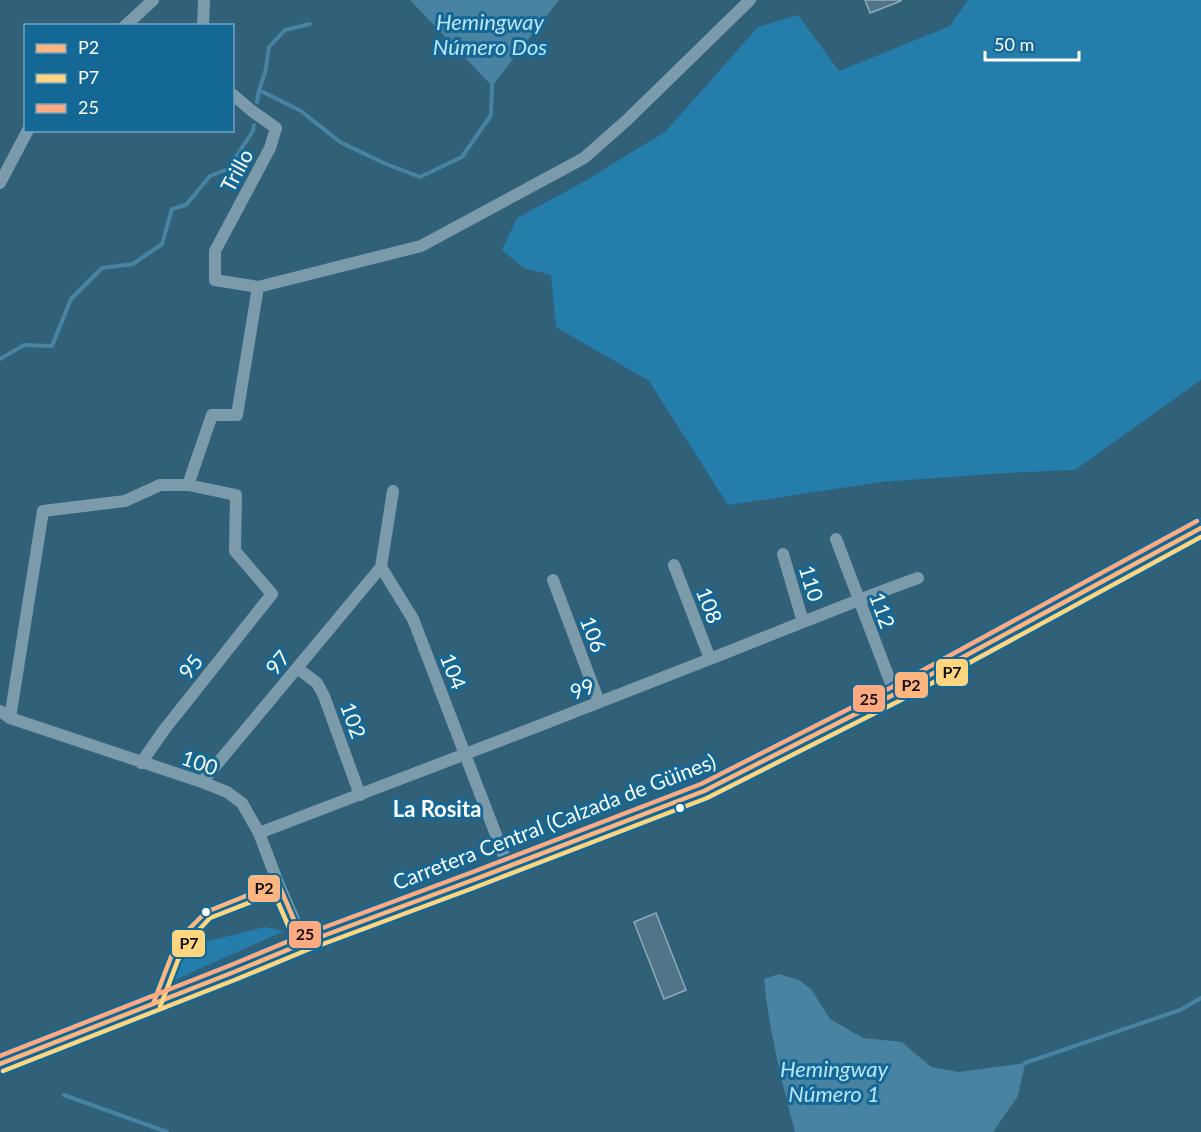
<svg xmlns="http://www.w3.org/2000/svg" width="1201" height="1132" font-family="Lato,sans-serif">
<style>
.green{fill:#257dab}
.water{fill:#4983a2}
.lines{fill:none;stroke-linecap:round;stroke-linejoin:round}
.stream{stroke:#4983a2;stroke-width:4}
.building{fill:#507589;stroke:#8faab9;stroke-width:1.5}
.street{stroke:#7b9bab;stroke-width:12}
.primary{stroke:#86a3b2;stroke-width:20}
.bus-1-casing{stroke:#146896;stroke-width:9}
.bus-2-casing{stroke:#146896;stroke-width:9}
.bus-3-casing{stroke:#146896;stroke-width:9}
.bus-1{stroke:#ffb580;stroke-width:4.5}
.bus-2{stroke:#ffd580;stroke-width:4.5}
.bus-3{stroke:#ffa980;stroke-width:4.5}
.bus-dot{fill:#fff;stroke:#146896;stroke-width:2}
.labels{text-anchor:middle;dominant-baseline:central;stroke-width:6;stroke-linejoin:round;paint-order:stroke}
.street-label{font-size:21px;fill:#fff;stroke:#146896}
.water-label{font-size:22px;font-style:italic;fill:#b9e4fa;stroke:#146896}
.neighbourhood-label{font-size:22px;font-weight:bold;fill:#fff;stroke:#146896}
.line-badge{stroke:#146896;stroke-width:2}
.pale-badge-label{font-size:16px;text-anchor:middle;font-weight:bold;fill:#111}
</style>
<rect width="100%" height="100%" fill="#316079"/>
<!-- green -->
<path class="green" d="M968,0H1201V380L1075,470L1005,473L881,482L728,505L649,381L556,327L551,275L524,268L502,250L517,218L585,181L666,131L758,27L798,15L839,71L950,26Z
M265,927L284,931L166,984L178,960L197,944Z"/>
<!-- water -->
<path class="water" d="M410,0H559L492,86Z
M779,974L799,980L811,989L830,1019L863,1038L902,1042L931,1067L959,1072L1025,1063L1018,1096L993,1132H795C782,1082 769,1031 764,979Z"/>
<g class="lines">
<!-- stream -->
<path class="stream" d="M259,90L301,111L340,142L386,164L420,177L462,157L491,115L492,86
M257,102L259,90L265,73L269,47L285,30L310,24
M0,359L24,345L52,346L71,299L102,268L133,264L162,244L172,209L186,205L210,176L228,169L253,131L254,125
M1025,1063L1180,1010L1201,998
M64,1095L167,1132"/>
</g>
<!-- building -->
<path class="building" d="M865,0H901V1L870,13Z
M656,913L686,990L664,999L634,922Z"/>
<g class="lines">
<!-- street -->
<path class="street" d="M125,26L153,0
M203,26L204,0
M232,94L252,111L276,128L270,148L215,251V280L258,287L421,246L584,158L627,120L750,0
M0,183L28,130
M188,485L212,415H237L258,287
M393,491L381,567L413,619L508,866
M836,539L895,694
M783,554L803,622
M674,565L710,659
M553,580L599,702
M297,668L317,683L324,696L360,795
M0,711L10,718L202,782L227,792L242,803L259,833L278,883L304,943
M10,718L43,511L125,501L160,485H188L236,495L235,551L272,594L164,730L141,763
M202,782L381,567
M259,833C410,776 560,718 710,659C779,632 848,603 918,578"/>
<!-- primary -->
<path class="primary" d="M0,1064L234,972L304,943L473,880L704,791L895,694L1201,528"/>
<defs>
<path id="bus-1" d="M153,1004L171,957L188,930L206,912L278,883L304,943
M0,1064L234,972L304,943L473,880L704,791L895,694L1201,528"/>
<path id="bus-2" d="M160,1007L178,960L194,935L210,918L274,893L297,946
M3,1071L237,979L307,950L476,887L707,798L899,701L1201,537"/>
<path id="bus-3" d="M0,1056L231,965L301,936L470,873L701,784L892,687L1197,521"/>
</defs>
<!-- bus-1 casing -->
<use href="#bus-1" class="bus-1-casing"/>
<!-- bus-2 casing -->
<use href="#bus-2" class="bus-2-casing"/>
<!-- bus-3 casing -->
<use href="#bus-3" class="bus-3-casing"/>
<!-- bus-1 -->
<use href="#bus-1" class="bus-1"/>
<!-- bus-2 -->
<use href="#bus-2" class="bus-2"/>
<!-- bus-3 -->
<use href="#bus-3" class="bus-3"/>
</g>
<!-- markers -->
<g class="bus-dot">
<circle cx="680" cy="808" r="5"/>
<circle cx="206" cy="912" r="5"/>
</g>
<g class="labels">
<!-- street labels -->
<g class="street-label">
<text transform="translate(236 170) rotate(-62)">Trillo</text>
<text transform="translate(812 583) rotate(73)">110</text>
<text transform="translate(710 605) rotate(69)">108</text>
<text transform="translate(883 610) rotate(70)">112</text>
<text transform="translate(594 634) rotate(69)">106</text>
<text transform="translate(277 662) rotate(-50)">97</text>
<text transform="translate(190 666) rotate(-52)">95</text>
<text transform="translate(454 671) rotate(69)">104</text>
<text transform="translate(582 688) rotate(-21)">99</text>
<text transform="translate(354 720) rotate(70)">102</text>
<text transform="translate(200 762) rotate(19)">100</text>
<text transform="translate(554 821) rotate(-21)">Carretera Central (Calzada de Güines)</text>
</g>
<!-- water labels -->
<g class="water-label">
<text x="490" y="21">Hemingway<tspan x="490" dy="25">Número Dos</tspan></text>
<text x="834" y="1068">Hemingway<tspan x="834" dy="25">Número 1</tspan></text>
</g>
<!-- neighbourhood labels -->
<g class="neighbourhood-label">
<text x="437" y="808">La Rosita</text>
</g>
</g>
<g class="line-badge">
<rect x="935" y="658" width="34" height="29" rx="6" fill="#ffd580"/>
<rect x="894" y="671" width="35" height="28" rx="6" fill="#ffb580"/>
<rect x="852" y="684" width="34" height="29" rx="6" fill="#ffa980"/>
<rect x="247" y="874" width="34" height="29" rx="6" fill="#ffb580"/>
<rect x="288" y="920" width="34" height="29" rx="6" fill="#ffa980"/>
<rect x="171" y="929" width="35" height="29" rx="6" fill="#ffd580"/>
</g>
<g class="pale-badge-label">
<text x="952" y="678">P7</text>
<text x="911" y="691">P2</text>
<text x="869" y="705">25</text>
<text x="264" y="894">P2</text>
<text x="305" y="940">25</text>
<text x="189" y="949">P7</text>
</g>
<!-- legend -->
<rect x="24" y="24" width="210" height="108" fill="#146896" stroke="#72a4c0" stroke-width="1.5"/>
<rect x="36" y="44" width="30" height="9" fill="#ffb580" stroke="#72a4c0" stroke-width="1.5"/>
<text x="78" y="54" font-size="18" fill="#ffffff">P2</text>
<rect x="36" y="74" width="30" height="9" fill="#ffd580" stroke="#72a4c0" stroke-width="1.5"/>
<text x="78" y="84" font-size="18" fill="#ffffff">P7</text>
<rect x="36" y="104" width="30" height="9" fill="#ffa980" stroke="#72a4c0" stroke-width="1.5"/>
<text x="78" y="114" font-size="18" fill="#ffffff">25</text>
<!-- scale -->
<path d="M985 51v9h94v-9" fill="none" stroke="#ffffff" stroke-width="3"/>
<text x="994" y="51" font-size="18" fill="#ffffff" stroke="#146896" stroke-width="4.5" paint-order="stroke">50 m</text>
</svg>
